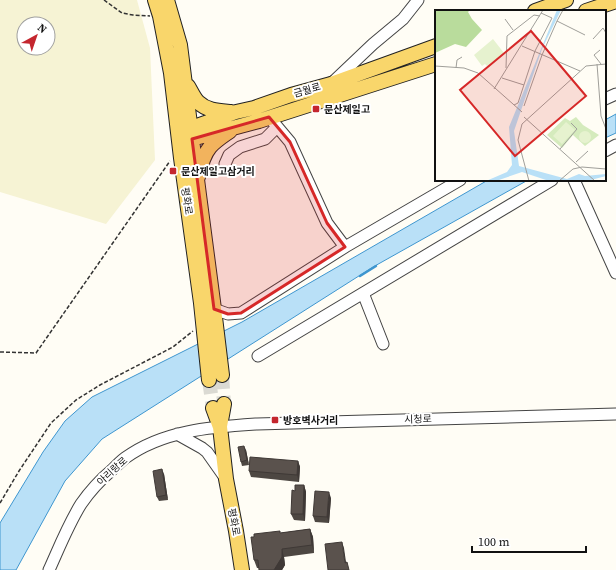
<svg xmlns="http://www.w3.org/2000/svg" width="616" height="570" font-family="'Source Serif 4','Noto Sans KR',serif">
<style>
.farmland{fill:#f6f3d4;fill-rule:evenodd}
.water{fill:#b9e0f7;stroke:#3f96cf}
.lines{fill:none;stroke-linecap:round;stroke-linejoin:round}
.stream{stroke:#3f96cf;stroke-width:2.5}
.major-tunnel{stroke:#dbdad3;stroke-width:14;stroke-dasharray:14 7;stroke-linecap:butt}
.minor-casing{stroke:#444;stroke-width:13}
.major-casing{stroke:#222;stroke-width:16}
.path{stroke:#333;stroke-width:1.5;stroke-dasharray:4 2;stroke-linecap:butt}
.minor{stroke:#fff;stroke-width:11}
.major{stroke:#f9d66b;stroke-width:14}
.wall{fill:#4d4742}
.shaded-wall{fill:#3f3936}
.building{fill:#5a524d;stroke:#3f3936}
.marked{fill:#d62828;fill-opacity:0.2;stroke:#d62828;stroke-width:3;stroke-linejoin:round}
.poi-dot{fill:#c4262e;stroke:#fff;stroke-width:1.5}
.labels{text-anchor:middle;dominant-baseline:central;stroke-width:4;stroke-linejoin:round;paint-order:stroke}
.street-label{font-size:10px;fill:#111;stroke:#fff}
.poi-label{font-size:10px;font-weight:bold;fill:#111;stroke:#fff;text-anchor:start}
.inset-road{fill:none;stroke:#a09f9a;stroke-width:1}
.view{fill:#d62828;fill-opacity:0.15;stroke:#d62828;stroke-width:2}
.inset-edge{fill:none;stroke:#111;stroke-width:2}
</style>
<rect width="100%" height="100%" fill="#fffdf5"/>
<!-- farmland -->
<path class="farmland" d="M0,0H137L150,48L155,160L106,224L0,192ZM24,24H48V48H24Z"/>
<!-- water -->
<path class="water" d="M616,114V133L605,138V120Z
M488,180H528L373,267L102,439L65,481L16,570H0V523L43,452L65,421L92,397L242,322Z"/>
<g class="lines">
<!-- stream -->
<path class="stream" d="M360,276L376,266"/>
<!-- major-tunnel -->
<path class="major-tunnel" d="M222,375L224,404
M209,380L213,408"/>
<defs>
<path id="minor" d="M333,82L373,44L403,19L418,0
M605,99L616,94
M269,117L290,142L327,223L345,247
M605,151L616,145
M225,164L229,155L240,147L265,139L277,127
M574,180L616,273
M363,293L383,344
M214,309L228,314L241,313L345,247L460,180
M258,356L552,180
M177,434L202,448L207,452L226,479
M49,570C59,548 68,525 81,504C90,491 100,480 112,470C116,466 121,461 125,458C163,430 212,427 257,424L616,414"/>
<path id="major" d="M155,0L160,16L171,73L181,158L201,303L209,380
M167,0L180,45L199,195L214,309L222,375
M535,11L566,0
M586,11L616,1
M188,86C191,91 194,98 198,102C207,111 219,111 231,112
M182,130L191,128L236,112L254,108L291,95L331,84L436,46
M184,141L259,121L436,64
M198,177C200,168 204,154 210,147C215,141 223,136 230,131
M213,408L220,427L226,479L236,531L242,570
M220,426L224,404"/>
</defs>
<!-- minor casing -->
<use href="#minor" class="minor-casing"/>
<!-- major casing -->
<use href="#major" class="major-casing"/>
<!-- path -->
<path class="path" d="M104,0L122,13L133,15L150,16
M0,352L36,353L170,161
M0,503L19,471L51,423L76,400L100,385L173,347L193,331"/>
<!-- minor -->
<use href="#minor" class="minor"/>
<!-- major -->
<use href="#major" class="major"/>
</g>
<!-- wall -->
<path class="wall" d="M246,450L249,465L242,466L241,462Z
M298,461L300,467L299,482L251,477L249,471Z
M164,474L168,500L159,501L157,497Z
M304,485L306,492L305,521L294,520L291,514L295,491Z
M331,498L329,523L315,522L313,516Z
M310,529L313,537L314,553L284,557L285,565L282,570H259V568H257L254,560L280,533Z"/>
<!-- shaded-wall -->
<path class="shaded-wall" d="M244,446L246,450L249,465L247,460Z
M298,461L300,467L299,482L297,475Z
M162,469L164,474L168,500L166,495Z
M304,485L306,492L305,521L303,514Z
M329,492L331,498L329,523L327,517Z
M310,529L313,537L314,553L312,545Z
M342,542L344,548L347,569L345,563Z
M282,549L284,557L285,565L282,570H274Z"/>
<!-- building -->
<path class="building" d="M244,446L247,460L241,462L238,447Z
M250,457L298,461L297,475L249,471Z
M162,469L166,495L157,497L153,471Z
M295,485H304L303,514H291L292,490L295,491Z
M315,491L329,492L327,517L313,516Z
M310,529L312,545L282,549V557L274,570H259L258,560H254L251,537H254V534L280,531V533Z
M342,542L345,563L347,562L349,570H328L325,544Z"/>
<!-- marked area -->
<path class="marked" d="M269,117L290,142L327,223L345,247L241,313L228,314L214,309L192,139Z"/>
<!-- markers -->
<g class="poi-dot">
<rect x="312" y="105" width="8" height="8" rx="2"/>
<rect x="169" y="167" width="8" height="8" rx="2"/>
<rect x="271" y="416" width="8" height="8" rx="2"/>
</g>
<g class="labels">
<!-- street labels -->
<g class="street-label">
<text transform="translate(307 90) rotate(-16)">금월로</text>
<text transform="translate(187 201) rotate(82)">평화로</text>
<text transform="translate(418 419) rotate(-2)">시청로</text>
<text transform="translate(112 471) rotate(-42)">아리랑로</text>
<text transform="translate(234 522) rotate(79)">평화로</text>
</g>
<!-- poi labels -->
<g class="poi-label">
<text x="324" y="109">문산제일고</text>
<text x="181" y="171">문산제일고삼거리</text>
<text x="283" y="420">방호벽사거리</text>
</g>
</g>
<!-- overview -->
<g transform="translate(435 10)">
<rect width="171" height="171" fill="#fffdf5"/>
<path d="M141,107L148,115L164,125L150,136L138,125L127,138L112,125L130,108L135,111Z" fill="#d5ebbd"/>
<path d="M0,0H35L33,2L37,9L47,20L31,37L20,34L0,43Z" fill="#b9dc9c"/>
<path d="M58,29L69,43L52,56L50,54L47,56L39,45ZM131,112L140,120L127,134L118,126ZM144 127a6 6 0 1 1 12 0a6 6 0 1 1-12 0Z" fill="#e6f2cf"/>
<path d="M122,0H126L107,39L79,121L84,156L132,169L144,164L150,166L171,164V166L152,171H114L87,162L61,171H51L72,162L77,155L74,117Z" fill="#b9e0f7"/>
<path class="inset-road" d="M70,9L78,20M122,11L128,0M158,29L168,18L171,23M87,36L145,61M165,40L159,45L166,54M162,54L166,106L171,119M0,56L29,58L43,63L87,102M21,58L22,50L27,47M71,58L72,26L99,5L105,6M67,68L89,75M59,79L108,0M79,95L83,93L100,41L117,8L106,3M89,96L107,45L122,11L150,25M89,107L160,171M125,139L142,119L136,113M141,152L153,141M147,157L171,159M94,171L83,130L87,114L151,56L171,54M124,171L138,159L147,157"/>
<path class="view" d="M96,21L151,86L80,146L25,80Z"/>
<rect width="171" height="171" class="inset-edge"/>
</g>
<!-- north arrow -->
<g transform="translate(36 36) rotate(40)"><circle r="19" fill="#ffffff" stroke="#a0a0a0"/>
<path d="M0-3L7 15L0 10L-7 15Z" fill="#c4262e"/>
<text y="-6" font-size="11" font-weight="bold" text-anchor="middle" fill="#111111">N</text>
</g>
<!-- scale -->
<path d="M472 546v6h114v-6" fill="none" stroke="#111111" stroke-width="2"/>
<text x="478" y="546" font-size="12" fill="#111111" stroke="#ffffff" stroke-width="3" paint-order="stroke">100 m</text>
</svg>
